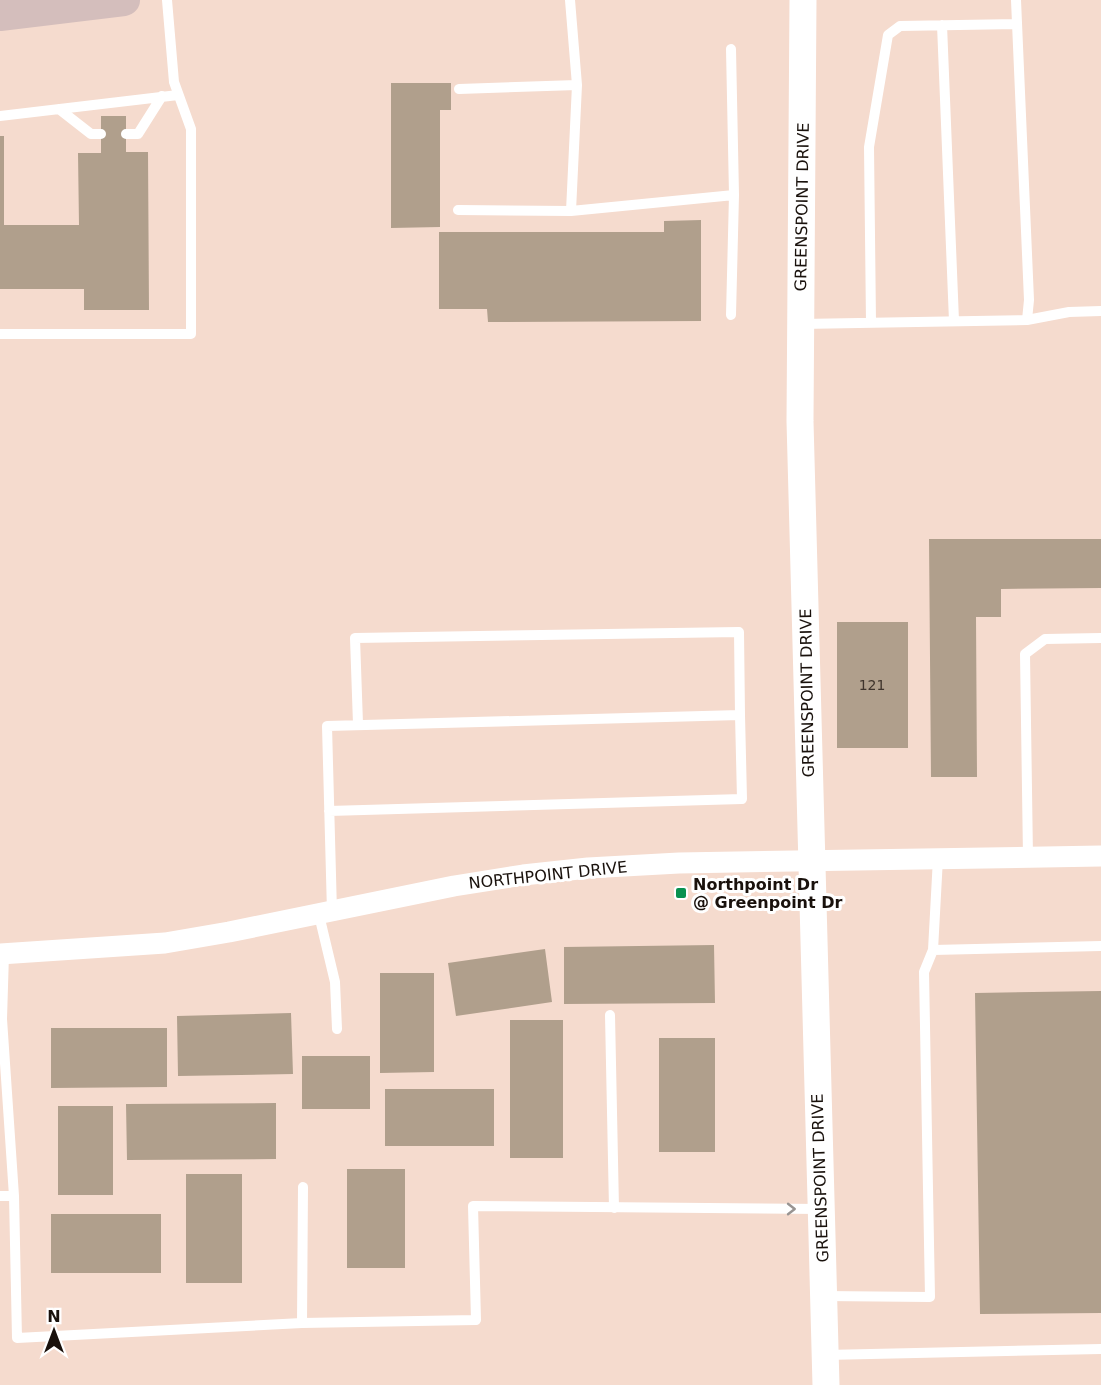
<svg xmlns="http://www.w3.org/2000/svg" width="1101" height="1385" font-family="'DejaVu Sans',sans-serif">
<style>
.building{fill:#b09f8c}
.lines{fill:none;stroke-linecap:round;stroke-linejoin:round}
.service{stroke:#fff;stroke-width:10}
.minor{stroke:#fff;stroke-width:21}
.tertiary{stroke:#fff;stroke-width:27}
.secondary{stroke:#d4bebc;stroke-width:32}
.oneway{stroke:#989492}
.poi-dot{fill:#089150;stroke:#fff;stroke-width:2}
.labels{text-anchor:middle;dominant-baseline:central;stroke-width:6;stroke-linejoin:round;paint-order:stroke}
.number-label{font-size:14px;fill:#3f342c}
.street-label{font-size:16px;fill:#19110c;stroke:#fff}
.poi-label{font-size:16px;font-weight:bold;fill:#19110c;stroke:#fff;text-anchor:start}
</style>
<rect width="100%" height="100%" fill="#f5dbce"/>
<!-- building -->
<path class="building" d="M391,83H451V110H440V227L391,228Z
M101,116H126V152H148L149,310H84V289H0V136H4V225H79L78,153H101Z
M701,220V321L488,322L487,309H439V232H664V221Z
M929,539H1101V588L1001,589V617H976L977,777H931Z
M837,622H908V748H837Z
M714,945L715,1003L564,1004V947Z
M545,949L552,1002L456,1016L448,963Z
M380,973H434V1072L380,1073Z
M1101,991V1313L980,1314L975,993Z
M291,1013L293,1074L178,1076L177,1016Z
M510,1020H563V1158H510Z
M51,1028H167V1087L51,1088Z
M659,1038H715V1152H659Z
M302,1056H370V1109H302Z
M385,1089H494V1146H385Z
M276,1103V1159L127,1160L126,1104Z
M58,1106H113V1195H58Z
M347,1169H405V1268H347Z
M186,1174H242V1283H186Z
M51,1214H161V1273H51Z"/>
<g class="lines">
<!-- service -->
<path class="service" d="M570,0L577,85L571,211
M942,25L954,321
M731,49L734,195L731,315
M459,89L577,85
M59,109L91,134H101
M0,116L178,95
M126,134H138L162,96
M458,210L571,211L734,195
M1027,320L1069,312L1101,311
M871,323L869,147L888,35L900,26L1017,24
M801,324L1027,320L1029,300L1016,0
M0,334H191V129L174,82L167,0
M358,724L355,638L739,632L740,715
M329,811L742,799L740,715L327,726L332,912
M1028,857L1025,654L1045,639L1101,638
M319,915L335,982L337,1029
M933,950L938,858
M4,954L2,1019L14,1196L17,1338L302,1323L476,1320L473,1206L821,1209
M610,1015L614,1208
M0,1196H14
M823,1296L930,1297L924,972L933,950L1101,946
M302,1323L303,1187
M825,1355L1101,1349"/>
<!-- minor -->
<path class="minor" d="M0,954L165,943L229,932L454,886L523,875L588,868L679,863L1101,856"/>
<!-- tertiary -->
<path class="tertiary" d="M803,0L800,421L826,1385"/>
<!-- secondary -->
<path class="secondary" d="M0,15L124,0"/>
</g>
<!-- one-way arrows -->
<defs><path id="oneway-chevron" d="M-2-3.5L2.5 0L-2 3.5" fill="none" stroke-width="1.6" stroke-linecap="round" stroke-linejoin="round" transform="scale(1.5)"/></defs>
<use class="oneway" href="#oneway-chevron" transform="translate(791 1209)"/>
<!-- markers -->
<rect class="poi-dot" x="675" y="887" width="12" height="12" rx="3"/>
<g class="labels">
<!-- number labels -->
<g class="number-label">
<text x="872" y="685">121</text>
</g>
<!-- street labels -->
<g class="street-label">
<text transform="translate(802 207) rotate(-89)">GREENSPOINT DRIVE</text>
<text transform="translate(807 693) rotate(-91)">GREENSPOINT DRIVE</text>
<text transform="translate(548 875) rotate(-6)">NORTHPOINT DRIVE</text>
<text transform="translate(820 1178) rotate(-92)">GREENSPOINT DRIVE</text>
</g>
<!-- poi labels -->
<g class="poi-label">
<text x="693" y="884">Northpoint Dr<tspan x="693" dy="18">@ Greenpoint Dr</tspan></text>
</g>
</g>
<!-- north arrow -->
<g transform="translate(54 1331)" stroke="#ffffff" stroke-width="4.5" paint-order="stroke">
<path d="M0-4.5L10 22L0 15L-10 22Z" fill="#19110c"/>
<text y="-9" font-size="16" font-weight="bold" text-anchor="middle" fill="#19110c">N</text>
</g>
</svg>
